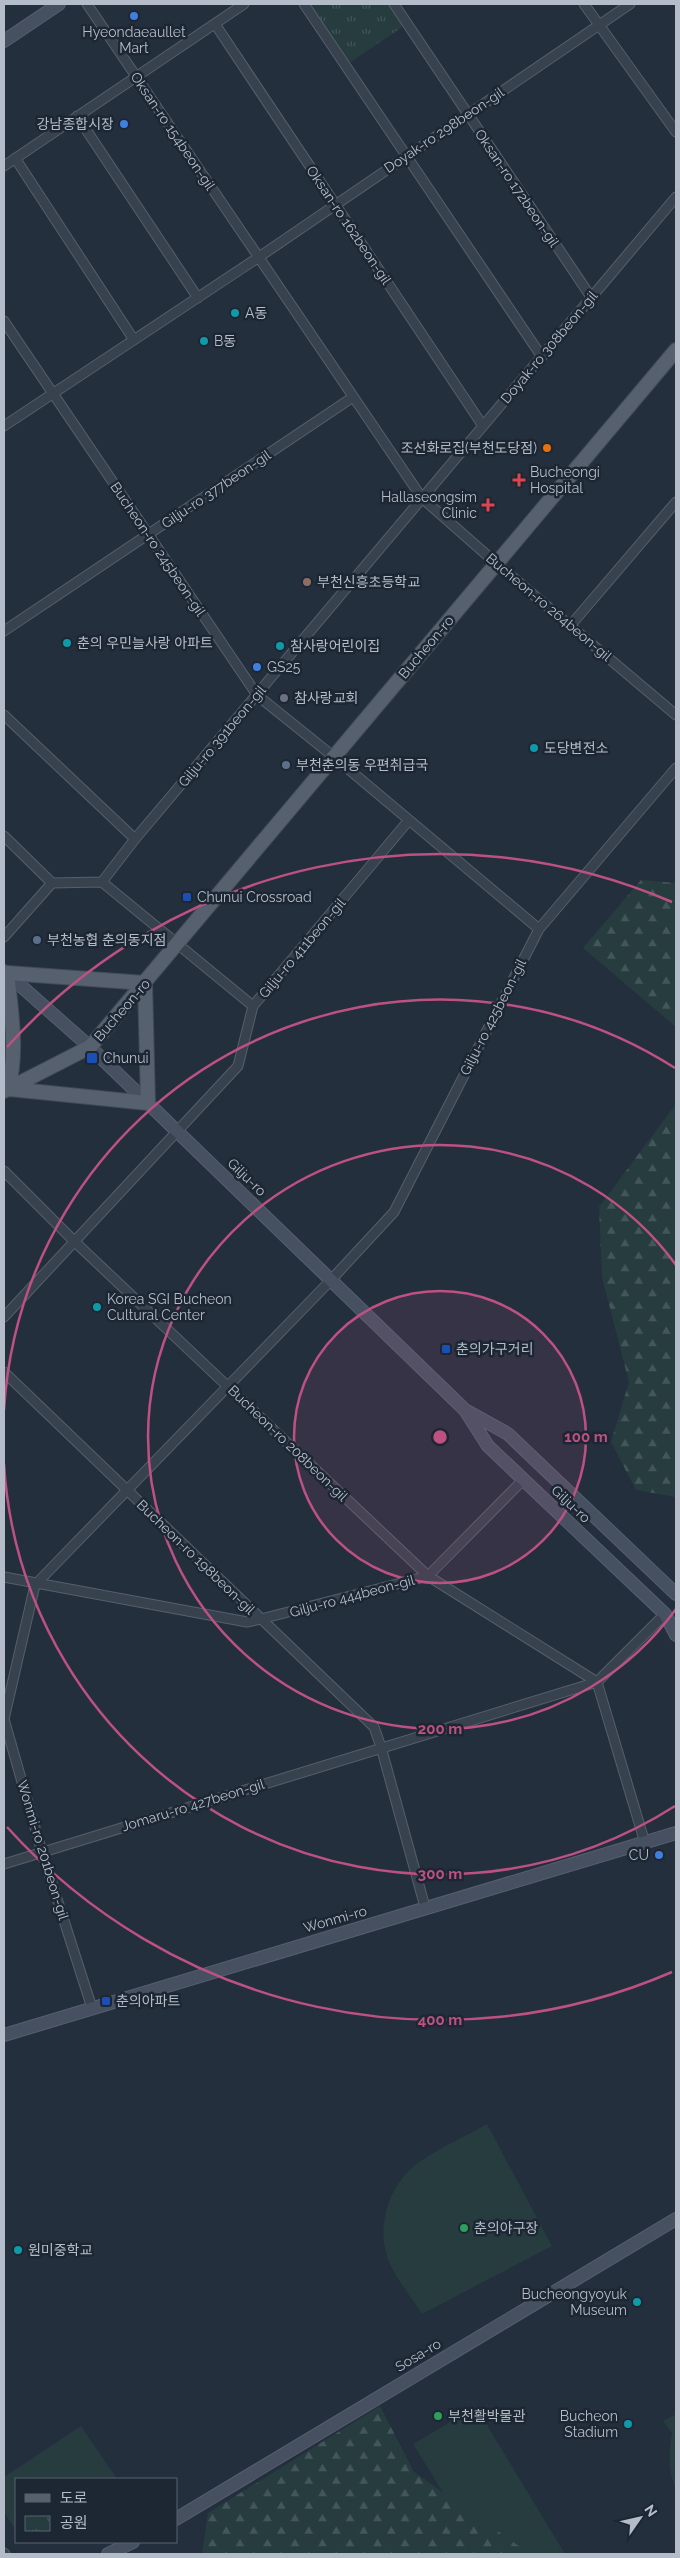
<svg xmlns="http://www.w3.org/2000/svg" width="680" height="2558" font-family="Raleway,'Noto Sans KR',sans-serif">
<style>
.grass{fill:#263c3f}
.forest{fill:url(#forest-firs)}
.park{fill:url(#park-tufts)}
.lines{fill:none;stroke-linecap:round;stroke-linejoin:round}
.street-casing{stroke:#565f6c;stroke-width:11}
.secondary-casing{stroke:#565f6c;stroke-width:14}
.primary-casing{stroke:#414a57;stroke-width:16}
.street{stroke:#38414e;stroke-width:9}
.secondary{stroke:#465061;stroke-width:12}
.primary{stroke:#56606e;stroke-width:14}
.ring{fill:none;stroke:#bd5182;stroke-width:2.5}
.shop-dot{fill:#3f7fe0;stroke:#1d2633;stroke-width:2}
.culture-dot{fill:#0f9aa8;stroke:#1d2633;stroke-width:2}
.food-dot{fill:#e8710a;stroke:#1d2633;stroke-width:2}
.health-dot{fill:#e0444e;stroke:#1d2633;stroke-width:2}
.education-dot{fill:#8d6e63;stroke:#1d2633;stroke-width:2}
.worship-dot{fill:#6b7280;stroke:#1d2633;stroke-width:2}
.service-dot{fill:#5c6f8a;stroke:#1d2633;stroke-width:2}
.transit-dot{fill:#1a4fb4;stroke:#1d2633;stroke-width:2}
.leisure-dot{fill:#2e9e5b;stroke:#1d2633;stroke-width:2}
.labels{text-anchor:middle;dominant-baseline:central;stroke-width:5;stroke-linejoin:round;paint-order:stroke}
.poi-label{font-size:14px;fill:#b4bcc9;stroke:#1d2633;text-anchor:start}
.street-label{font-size:14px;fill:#b4bcc9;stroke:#1d2633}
.centre{fill:#bd5182;stroke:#1d2633;stroke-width:2.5}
.ring-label{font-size:15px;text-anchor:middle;font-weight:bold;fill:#bd5182;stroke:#1d2633;stroke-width:5;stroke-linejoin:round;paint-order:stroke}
</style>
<defs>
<pattern id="forest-firs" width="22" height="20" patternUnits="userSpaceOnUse" patternTransform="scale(1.25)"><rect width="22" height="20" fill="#263c3f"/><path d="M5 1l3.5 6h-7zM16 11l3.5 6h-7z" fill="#435659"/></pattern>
<pattern id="park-tufts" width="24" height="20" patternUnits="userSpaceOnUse" patternTransform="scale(1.25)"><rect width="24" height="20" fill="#263c3f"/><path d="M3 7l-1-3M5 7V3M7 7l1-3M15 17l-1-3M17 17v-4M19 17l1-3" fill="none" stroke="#435659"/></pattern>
</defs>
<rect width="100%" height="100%" fill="#242f3e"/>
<!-- grass -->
<path class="grass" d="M487,2124L552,2246L422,2314C412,2298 392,2274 387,2256C377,2226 389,2186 414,2166C431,2152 466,2136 487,2124Z
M476,2407L565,2554H481L413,2444Z
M676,2414V2488C667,2470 669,2452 672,2433L663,2421Z
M81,2426L117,2479H16V2531L4,2512V2477Z"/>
<!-- forest -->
<path class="forest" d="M641,880L676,883V1027L583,948Z
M676,1104V1497L636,1490L611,1442L629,1382L602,1277L599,1207Z
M380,2406L414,2472L530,2554H202L208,2513Z"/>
<!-- park -->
<path class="park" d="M304,4H394L407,24L346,65Z"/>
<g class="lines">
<defs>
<path id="street" d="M87,4L422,498L497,564L676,715
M304,4L542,357
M394,4L591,297
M584,4L676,132
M215,24L483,426
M77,116L198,298
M15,158L134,340
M4,166L244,4
M4,321L257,695L334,757L539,929
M4,426L259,257L630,4
M570,626L676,502
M4,631L353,397
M4,715L135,839
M4,836L52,883
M102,882L135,839L676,197
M102,882L253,1006
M4,937L52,883L102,882
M4,1171L75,1242L428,1576L597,1682L645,1843
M4,1317L238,1066L253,1006L409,820
M4,1372L374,1727L381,1747L425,1907
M4,1577L247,1622L261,1619L428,1576L523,1480
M4,1864L597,1682L665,1614
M92,2008L42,1852L4,1719L35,1585L331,1280L394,1212L539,929L676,768
M4,2553L5,2554"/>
<path id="secondary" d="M4,41L59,4
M4,971L90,1047L465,1410L488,1446L665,1614L676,1635
M467,1411L508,1434L676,1594
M4,2035L676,1833
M176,2519L676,2219
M108,2554L133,2542"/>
<path id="primary" d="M8,1089C18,1051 11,1012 7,973L145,983
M10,1089L148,1103L145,983
M4,1091L90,1047L676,350"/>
</defs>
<!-- street casing -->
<use href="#street" class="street-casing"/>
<!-- secondary casing -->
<use href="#secondary" class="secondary-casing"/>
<!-- primary casing -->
<use href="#primary" class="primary-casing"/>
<!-- street -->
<use href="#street" class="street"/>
<!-- secondary -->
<use href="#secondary" class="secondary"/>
<!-- primary -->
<use href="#primary" class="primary"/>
</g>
<!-- distance rings -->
<circle cx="440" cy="1437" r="146" fill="#bd5182" fill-opacity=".12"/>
<g class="ring">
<circle cx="440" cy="1437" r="146"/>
<path d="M676 1609A292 292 0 1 1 676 1265"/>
<path d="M675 1806A437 437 0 0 1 4 1464M4 1410A437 437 0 0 1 675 1068"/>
<path d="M672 1972A583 583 0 0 1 7 1827M7 1047A583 583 0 0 1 672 902"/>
</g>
<!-- markers -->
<g class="shop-dot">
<circle cx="134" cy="16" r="5"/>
<circle cx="124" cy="124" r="5"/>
<circle cx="257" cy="667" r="5"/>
<circle cx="659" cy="1855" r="5"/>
</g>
<g class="culture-dot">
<circle cx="235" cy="313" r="5"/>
<circle cx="204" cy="341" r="5"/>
<circle cx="67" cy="643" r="5"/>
<circle cx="280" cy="646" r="5"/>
<circle cx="534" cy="748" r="5"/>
<circle cx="97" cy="1307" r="5"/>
<circle cx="18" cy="2250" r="5"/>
<circle cx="637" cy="2302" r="5"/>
<circle cx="628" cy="2424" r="5"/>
</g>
<circle class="food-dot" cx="547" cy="448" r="5"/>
<g class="health-dot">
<path d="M516.5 472.5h5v5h5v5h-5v5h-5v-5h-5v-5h5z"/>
<path d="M485.5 497.5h5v5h5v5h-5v5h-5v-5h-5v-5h5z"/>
</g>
<circle class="education-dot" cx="307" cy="582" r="5"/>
<circle class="worship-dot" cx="284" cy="698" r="5"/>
<g class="service-dot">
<circle cx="286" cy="765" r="5"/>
<circle cx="37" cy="940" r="5"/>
</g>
<g class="transit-dot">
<rect x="182" y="892" width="10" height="10" rx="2.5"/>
<rect x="86" y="1052" width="12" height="12" rx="2.5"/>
<rect x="441" y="1344" width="10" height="10" rx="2.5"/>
<rect x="101" y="1996" width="10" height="10" rx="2.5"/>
</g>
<g class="leisure-dot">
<circle cx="464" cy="2228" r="5"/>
<circle cx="438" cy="2416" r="5"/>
</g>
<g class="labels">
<!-- poi labels -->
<g class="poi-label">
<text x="134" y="32" text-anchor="middle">Hyeondaeaullet<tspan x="134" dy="16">Mart</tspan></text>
<text x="114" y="124" text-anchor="end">강남종합시장</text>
<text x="245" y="313">A동</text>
<text x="214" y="341">B동</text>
<text x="537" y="448" text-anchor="end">조선화로집(부천도당점)</text>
<text x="530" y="472">Bucheongi<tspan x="530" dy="16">Hospital</tspan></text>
<text x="477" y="497" text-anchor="end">Hallaseongsim<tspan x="477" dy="16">Clinic</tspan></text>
<text x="317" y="582">부천신흥초등학교</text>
<text x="77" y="643">춘의 우민늘사랑 아파트</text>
<text x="290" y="646">참사랑어린이집</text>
<text x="267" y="667">GS25</text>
<text x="294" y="698">참사랑교회</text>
<text x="544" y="748">도당변전소</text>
<text x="296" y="765">부천춘의동 우편취급국</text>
<text x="197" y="897">Chunui Crossroad</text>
<text x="47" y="940">부천농협 춘의동지점</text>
<text x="103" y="1058">Chunui</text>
<text x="107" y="1299">Korea SGI Bucheon<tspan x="107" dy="16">Cultural Center</tspan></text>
<text x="456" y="1349">춘의가구거리</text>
<text x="649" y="1855" text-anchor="end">CU</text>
<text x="116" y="2001">춘의아파트</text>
<text x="474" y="2228">춘의야구장</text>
<text x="28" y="2250">원미중학교</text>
<text x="627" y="2294" text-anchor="end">Bucheongyoyuk<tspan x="627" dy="16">Museum</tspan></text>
<text x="448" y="2416">부천활박물관</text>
<text x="618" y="2416" text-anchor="end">Bucheon<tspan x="618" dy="16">Stadium</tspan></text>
</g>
<!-- street labels -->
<g class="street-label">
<text transform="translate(444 130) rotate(-34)">Doyak-ro 298beon-gil</text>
<text transform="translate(173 131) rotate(56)">Oksan-ro 154beon-gil</text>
<text transform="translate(517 188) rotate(56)">Oksan-ro 172beon-gil</text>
<text transform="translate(349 225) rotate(56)">Oksan-ro 162beon-gil</text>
<text transform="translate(549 347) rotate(-50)">Doyak-ro 308beon-gil</text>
<text transform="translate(216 489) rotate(-34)">Gilju-ro 377beon-gil</text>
<text transform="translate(158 549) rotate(56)">Bucheon-ro 245beon-gil</text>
<text transform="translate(549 607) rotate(40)">Bucheon-ro 264beon-gil</text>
<text transform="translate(426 647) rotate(-50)">Bucheon-ro</text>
<text transform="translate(222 736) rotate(-50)">Gilju-ro 391beon-gil</text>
<text transform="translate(302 948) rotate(-50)">Gilju-ro 411beon-gil</text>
<text transform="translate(122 1010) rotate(-49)">Bucheon-ro</text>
<text transform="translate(493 1017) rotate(-63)">Gilju-ro 425beon-gil</text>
<text transform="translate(247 1177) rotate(44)">Gilju-ro</text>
<text transform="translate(288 1443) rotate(44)">Bucheon-ro 208beon-gil</text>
<text transform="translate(571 1504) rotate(43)">Gilju-ro</text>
<text transform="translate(196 1557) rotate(44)">Bucheon-ro 198beon-gil</text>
<text transform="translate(352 1596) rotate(-15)">Gilju-ro 444beon-gil</text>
<text transform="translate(193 1805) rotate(-17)">Jomaru-ro 427beon-gil</text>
<text transform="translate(43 1850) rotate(73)">Wonmi-ro 201beon-gil</text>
<text transform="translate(335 1919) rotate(-16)">Wonmi-ro</text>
<text transform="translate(418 2355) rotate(-31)">Sosa-ro</text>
</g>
</g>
<circle cx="440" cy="1437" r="8" class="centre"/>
<g class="ring-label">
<text x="586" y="1442">100 m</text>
<text x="440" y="1734">200 m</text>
<text x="440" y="1879">300 m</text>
<text x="440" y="2025">400 m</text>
</g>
<!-- border -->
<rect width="680" height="2558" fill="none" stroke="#b4bcc9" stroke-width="10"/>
<!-- legend -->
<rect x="15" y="2478" width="162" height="65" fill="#1d2633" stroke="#59626f"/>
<rect x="25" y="2494" width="25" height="8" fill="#56606e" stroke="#59626f"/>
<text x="60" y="2503" font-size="15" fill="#b4bcc9">도로</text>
<rect x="25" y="2516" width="25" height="15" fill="url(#park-tufts)" stroke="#59626f"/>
<text x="60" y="2528" font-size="15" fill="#b4bcc9">공원</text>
<!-- north arrow -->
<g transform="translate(640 2518) rotate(56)" stroke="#1d2633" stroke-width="4" paint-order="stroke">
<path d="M0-4L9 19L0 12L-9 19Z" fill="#b4bcc9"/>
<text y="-8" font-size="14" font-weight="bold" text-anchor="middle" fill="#b4bcc9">N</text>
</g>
</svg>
